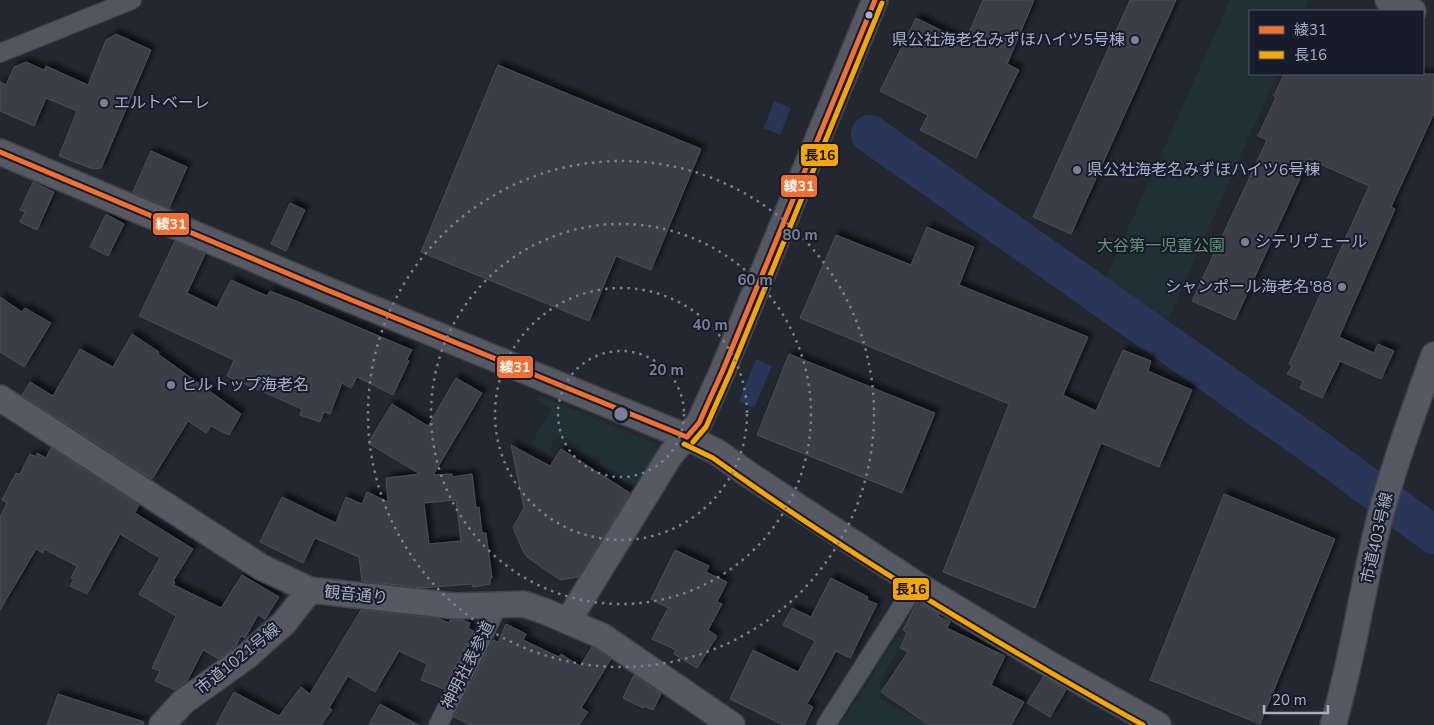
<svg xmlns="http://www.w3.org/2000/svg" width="1434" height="725" font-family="'Nunito Sans','Noto Sans JP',sans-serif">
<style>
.green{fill:#203036}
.water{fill:#2a3657}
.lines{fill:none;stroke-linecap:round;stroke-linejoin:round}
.river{stroke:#2a3657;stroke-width:38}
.building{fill:#3a3e47;stroke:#4a4e58;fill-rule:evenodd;filter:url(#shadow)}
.street-casing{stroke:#3f424a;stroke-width:20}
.secondary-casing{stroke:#3f424a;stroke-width:28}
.street{stroke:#515560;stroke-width:18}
.secondary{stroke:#565964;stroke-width:25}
.bus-1-casing{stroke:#161c2b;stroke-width:9}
.bus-2-casing{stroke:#161c2b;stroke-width:9}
.bus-1{stroke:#f46f30;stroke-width:5}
.bus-2{stroke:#f7a600;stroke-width:5}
.ring{fill:none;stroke:#7a8091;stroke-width:2.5;stroke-dasharray:2.5 5}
.bus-dot{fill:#a9b0c5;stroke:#161c2b;stroke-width:2}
.poi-dot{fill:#7a8091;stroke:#161c2b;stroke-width:2}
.labels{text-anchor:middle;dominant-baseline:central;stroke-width:4;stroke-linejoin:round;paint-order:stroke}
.poi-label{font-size:16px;fill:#a9b0c5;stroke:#161c2b;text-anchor:start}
.park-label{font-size:16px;fill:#609674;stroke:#161c2b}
.street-label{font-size:16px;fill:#a9b0c5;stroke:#161c2b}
.centre{fill:#7a8091;stroke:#161c2b;stroke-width:2.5}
.ring-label{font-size:15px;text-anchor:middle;font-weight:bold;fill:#7a8091;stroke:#161c2b;stroke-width:4;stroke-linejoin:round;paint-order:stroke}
.line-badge{stroke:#161c2b;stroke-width:2}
.badge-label{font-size:14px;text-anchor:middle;font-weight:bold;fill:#fff}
.pale-badge-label{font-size:14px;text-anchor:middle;font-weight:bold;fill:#111}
</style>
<defs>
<filter id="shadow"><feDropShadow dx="4.5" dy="-4.5" stdDeviation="2.5" flood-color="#0009"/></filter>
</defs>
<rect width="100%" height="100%" fill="#232730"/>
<!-- green -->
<path class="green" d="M1230,0H1309L1304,11H1250V74H1277L1168,320L1104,282Z
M538,395L658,445L659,450L631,494L613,482L616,477L601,467L598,459L593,456H587L583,454L574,443L566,438H558L553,441L551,450L555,458L531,444L551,409L536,400Z
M909,628L881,680L880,699L910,715L935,720L945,725H839L871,679L884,652Z"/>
<!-- water -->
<path class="water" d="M774,101L791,108L780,135L764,128Z
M756,359L772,366L754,408L739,401Z"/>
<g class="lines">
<!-- river -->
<path class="river" d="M870,134L1320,451L1434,535"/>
</g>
<!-- building -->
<path class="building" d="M983,0H1034L1007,64L1019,70L976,158L920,130L928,115L880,91L916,18L965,42Z
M1130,0H1176L1071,234L1033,217Z
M116,34L151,50L101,168L93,169L59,156L77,111L46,98L34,126L0,111V82L6,85L14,67L26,62L44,70L46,66L88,85L106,40Z
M498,65L701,149L651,270L616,256L589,321L421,252Z
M1284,74H1434V113L1391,207L1395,209L1339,337L1374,353L1378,344L1394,351L1381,379L1340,361L1322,398L1300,388L1303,381L1287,374L1292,366L1289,364L1369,186L1309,159L1235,320L1192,301L1267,140L1258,136L1276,97L1274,96Z
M151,151L187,167L169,208L133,192Z
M33,182L54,192L37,230L20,222L25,212L20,210Z
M290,203L305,210L286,251L271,244Z
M106,214L124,224L108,256L90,247Z
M927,227L974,247L959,285L1088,337L1063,395L1096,411L1123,350L1151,361L1148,371L1192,390L1159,467L1101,443L1035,608L943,572L1009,404L800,318L836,235L911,265Z
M175,241L205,254L187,293L217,308L231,280L267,296L270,291L296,301L412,350L407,359L409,361L393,395L357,377L351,388L342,383L330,414L324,412L320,422L300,415L302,409L227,376L234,360L139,316Z
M0,297L22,312L25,308L51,323L24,367L0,352Z
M132,334L159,352L158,354L241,414L229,435L211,426L206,433L188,421L152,479L22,395L30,382L53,396L80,349L113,367Z
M789,354L935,413L902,493L757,435Z
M456,378L482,393L433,475L452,474V477L472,474L476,508L479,507L482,533H486L492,578L490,579V584L473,587L472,584L422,588L362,581L359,557L315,538L303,563L260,542L282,497L336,523L346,497L362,504L367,492L388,502L386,478L420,474L368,443L392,404L428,426ZM456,500L461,541L429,544L424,503Z
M511,445L550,466L561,449L630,493L579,577L560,580L527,557L522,549L513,527L524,508Z
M51,448L139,505L135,513L193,549L173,581L175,582L174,585L221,608L242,575L279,597L265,619L258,615L245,638L241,636L236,646L219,659L203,650L187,681L175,690L155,681L160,671L152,668L176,616L139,594L160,558L120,534L87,594L70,586L74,579L71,578L77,566L44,549L43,553L36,549L0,610V517L7,503L2,500L16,473L20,474L30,454L36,457L37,453L46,458Z
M1224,494L1335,539L1260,724L1150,680Z
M675,550L709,566L706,572L727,582L717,602L722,604L708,630L717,636L697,668L674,654L676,650L652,639L668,608L651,599Z
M831,578L868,597L867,600L877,604L850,658L836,651L807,704L813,707L804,725H783L730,699L753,650L798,672L815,641L783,625L792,608L811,617Z
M917,602L939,614L938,616L950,622L947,628L1005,656L991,685L1024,702L1011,725H929L881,692L908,652L900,648L907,633L903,630Z
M361,610L437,618L449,623L450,620H462L470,623L468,628L474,631L444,689L421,680L427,664L399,651L375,692L348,676L329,708L332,710L321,725H216L234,692L279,716L301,687L310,694Z
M506,624L526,634L523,640L559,657L561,654L580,666L592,647L611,659L581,708L588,712L579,725H470L454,717L493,640L498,642Z
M634,675L661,694L653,710L644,706L643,708L623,698Z
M1043,677L1066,690L1050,717L1027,703Z
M58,694L144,722L143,725H47Z
M380,704L418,725H369Z"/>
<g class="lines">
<defs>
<path id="street" d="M0,53L132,0
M438,725L498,606
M826,725L916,584"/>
<path id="secondary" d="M1388,0L1413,11
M0,152L327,290L687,437L717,452L745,472L916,584L1049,664L1158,725
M0,398L261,567L310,590L455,606L524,604L544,611L602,636L732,725
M568,621L671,454L699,423L723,370L875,0
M162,725L183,702L247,656L284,623L310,590
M1333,725C1353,658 1362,589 1379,521C1394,465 1414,410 1434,355"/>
</defs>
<!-- street casing -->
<use href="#street" class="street-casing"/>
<!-- secondary casing -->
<use href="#secondary" class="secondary-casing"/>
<!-- street -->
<use href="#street" class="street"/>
<!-- secondary -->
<use href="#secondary" class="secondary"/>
<defs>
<path id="bus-1" d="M0,152L327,290L687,437
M687,437L699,423L723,370L875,0"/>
<path id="bus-2" d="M693,442L706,427L730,373L882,3
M684,444L713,458C850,556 996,643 1143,725"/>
</defs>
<!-- bus-1 casing -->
<use href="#bus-1" class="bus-1-casing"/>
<!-- bus-2 casing -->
<use href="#bus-2" class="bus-2-casing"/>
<!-- bus-1 -->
<use href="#bus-1" class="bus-1"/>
<!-- bus-2 -->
<use href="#bus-2" class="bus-2"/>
</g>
<!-- distance rings -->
<g class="ring">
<circle cx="621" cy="414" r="63"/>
<circle cx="621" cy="414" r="126"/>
<circle cx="621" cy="414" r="190"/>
<circle cx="621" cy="414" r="253"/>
</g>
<!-- markers -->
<circle class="bus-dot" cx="869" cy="15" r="4.5"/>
<g class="poi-dot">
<circle cx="1135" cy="40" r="5"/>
<circle cx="104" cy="103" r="5"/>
<circle cx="1077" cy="170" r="5"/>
<circle cx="1245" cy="242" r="5"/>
<circle cx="1342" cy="287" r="5"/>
<circle cx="171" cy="385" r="5"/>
</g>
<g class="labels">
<!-- poi labels -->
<g class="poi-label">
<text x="1125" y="40" text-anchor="end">県公社海老名みずほハイツ5号棟</text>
<text x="114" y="103">エルトベーレ</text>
<text x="1087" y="170">県公社海老名みずほハイツ6号棟</text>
<text x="1255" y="242">シテリヴェール</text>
<text x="1332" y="287" text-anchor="end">シャンポール海老名'88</text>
<text x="181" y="385">ヒルトップ海老名</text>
</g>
<!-- park labels -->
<g class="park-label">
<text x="1161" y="246">大谷第一児童公園</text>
</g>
<!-- street labels -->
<g class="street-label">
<text transform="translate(1377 538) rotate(-77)">市道403号線</text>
<text transform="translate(356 595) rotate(6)">観音通り</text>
<text transform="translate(238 659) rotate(-39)">市道1021号線</text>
<text transform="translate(468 665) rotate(-63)">神明社表参道</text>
</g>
</g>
<circle cx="621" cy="414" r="8" class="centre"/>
<g class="ring-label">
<text x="800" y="240">80 m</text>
<text x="755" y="285">60 m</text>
<text x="710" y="330">40 m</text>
<text x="666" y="375">20 m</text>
</g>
<g class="line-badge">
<rect x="800" y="143" width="39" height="24" rx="5" fill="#f7a600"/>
<rect x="780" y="174" width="38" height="24" rx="5" fill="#f46f30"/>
<rect x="152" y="212" width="38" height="24" rx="5" fill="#f46f30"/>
<rect x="496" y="355" width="38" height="24" rx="5" fill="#f46f30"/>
<rect x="892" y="577" width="38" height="24" rx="5" fill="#f7a600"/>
</g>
<g class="badge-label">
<text x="799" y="191">綾31</text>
<text x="171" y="229">綾31</text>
<text x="515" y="372">綾31</text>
</g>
<g class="pale-badge-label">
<text x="820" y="160">長16</text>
<text x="911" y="594">長16</text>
</g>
<!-- legend -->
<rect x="1249" y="10" width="175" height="65" fill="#161c2b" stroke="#515769"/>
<rect x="1259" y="26" width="25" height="8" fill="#f46f30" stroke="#515769"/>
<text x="1294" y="35" font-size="15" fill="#a9b0c5">綾31</text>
<rect x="1259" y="51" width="25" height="8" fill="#f7a600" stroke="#515769"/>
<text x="1294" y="60" font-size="15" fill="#a9b0c5">長16</text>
<!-- scale -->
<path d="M1264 705v8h64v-8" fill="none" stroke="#a9b0c5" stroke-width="2.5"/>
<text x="1272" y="705" font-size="15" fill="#a9b0c5" stroke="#161c2b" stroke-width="4" paint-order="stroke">20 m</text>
</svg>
